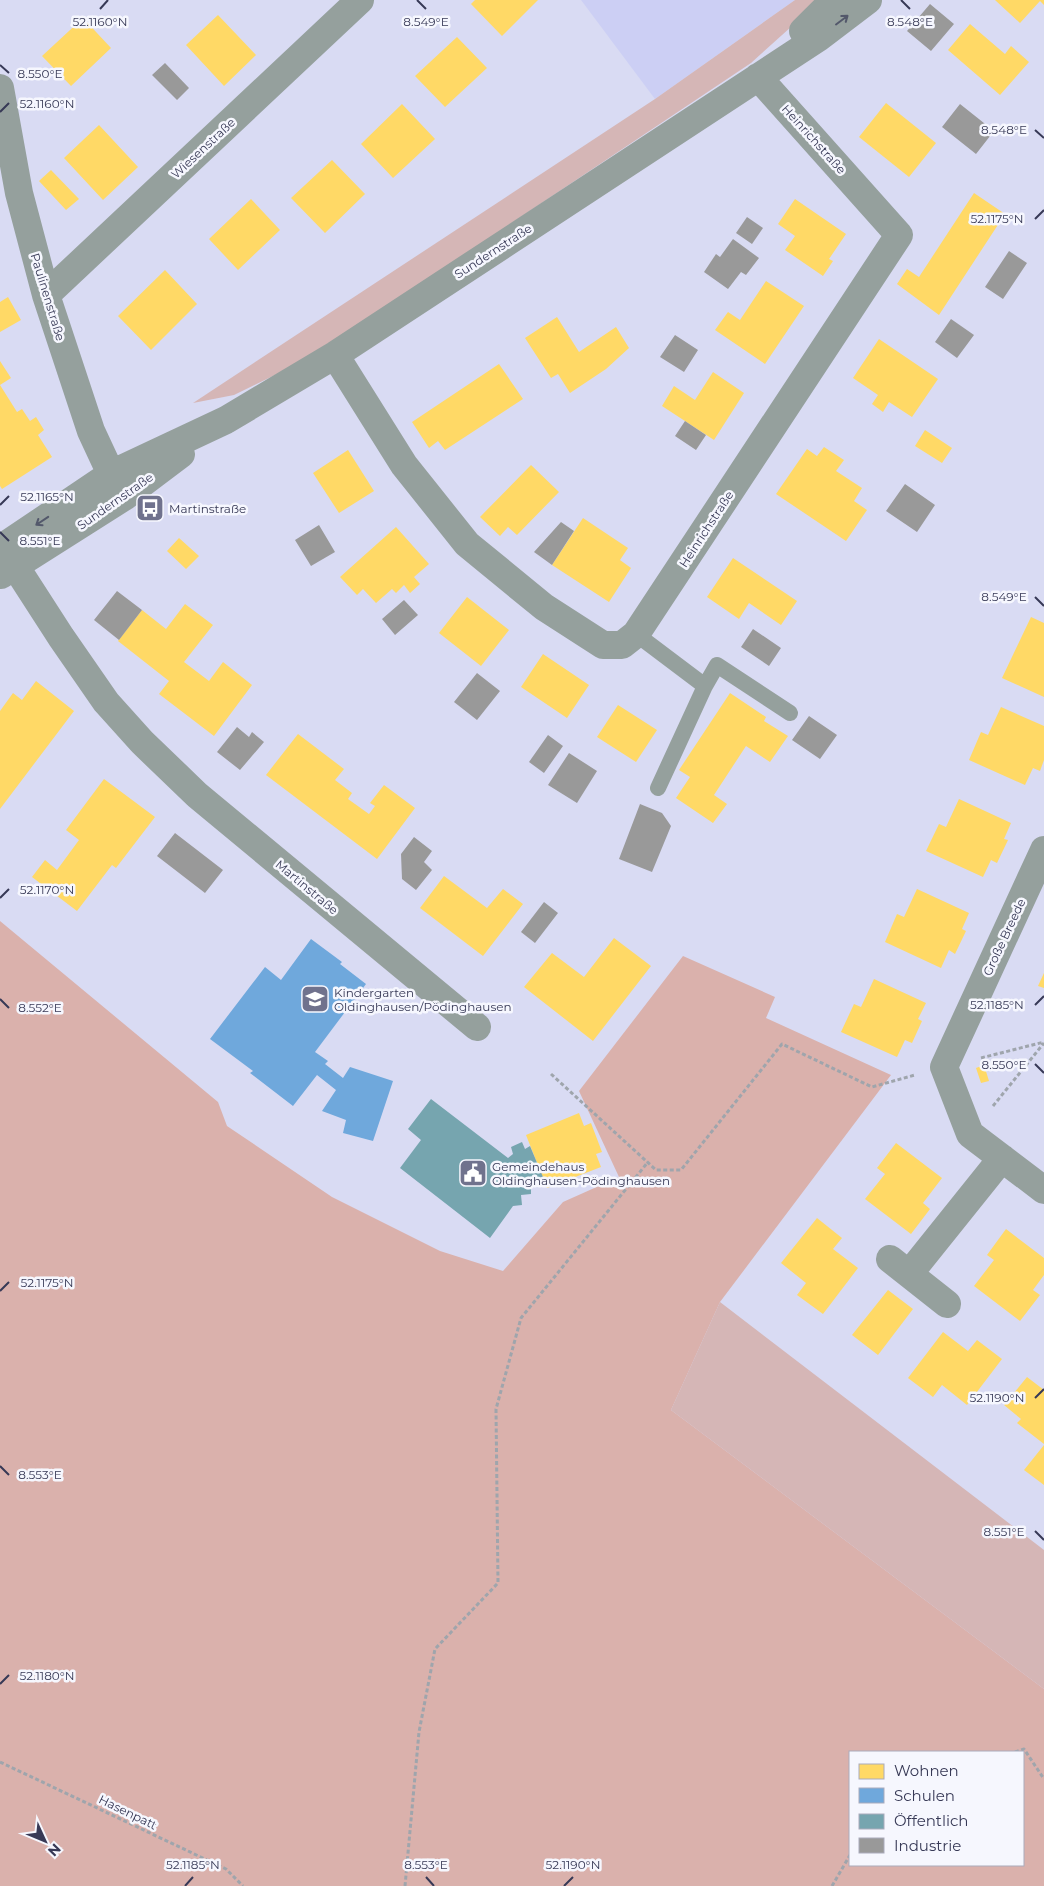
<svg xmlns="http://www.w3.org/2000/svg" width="1044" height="1886" font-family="Montserrat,sans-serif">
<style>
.built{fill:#cccff4}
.green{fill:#d5b6b6}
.forest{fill:#dab1ac;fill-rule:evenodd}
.homes{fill:#ffd966}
.schools{fill:#6fa8dc}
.public{fill:#76a5af}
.industry{fill:#999}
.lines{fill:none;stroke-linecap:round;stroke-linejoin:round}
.path{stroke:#9fa5ac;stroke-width:3;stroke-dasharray:4 2.5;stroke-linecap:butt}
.lane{stroke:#95a09d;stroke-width:16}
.street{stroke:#95a09d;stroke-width:28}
.oneway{stroke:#53586b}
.ticks{fill:none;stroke:#373956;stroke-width:2}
.labels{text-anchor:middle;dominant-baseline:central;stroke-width:5;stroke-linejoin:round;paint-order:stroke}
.street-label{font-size:12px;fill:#373956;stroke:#f6f7fe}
.poi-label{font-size:12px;fill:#373956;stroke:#f6f7fe;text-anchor:start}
.ticks-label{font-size:12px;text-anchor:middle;fill:#373956;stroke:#f6f7fe;stroke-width:5;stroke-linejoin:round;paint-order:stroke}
</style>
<rect width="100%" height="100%" fill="#d9dbf3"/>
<!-- built -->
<path class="built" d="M581,0H795L655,99Z"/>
<!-- green -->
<path class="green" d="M795,0H821L751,63L310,358L234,395L193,403L655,99Z
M720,1302L1044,1550V1689L671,1410Z"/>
<!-- forest -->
<path class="forest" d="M0,921L218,1102L227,1126L332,1197L440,1251L503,1271L563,1202L619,1177L579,1091L683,956L775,997L766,1018L891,1075L720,1302L671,1410L1044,1689V1886H0ZM850,1752H1023V1865H850Z"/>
<!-- homes -->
<path class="homes" d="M475,0H538L502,36L471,4Z
M995,0H1044V5L1040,1L1020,23Z
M218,15L256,55L224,86L186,45Z
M83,18L111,48L71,86L42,56Z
M970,24L1005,54L1011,46L1029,62L1000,95L948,50Z
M457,37L487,68L445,107L415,76Z
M886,103L936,143L909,177L859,137Z
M402,104L435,139L393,178L361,144Z
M99,125L138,167L103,200L64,158Z
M332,160L365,194L325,233L291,198Z
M51,170L79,199L66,210L39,181Z
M974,193L1005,214L939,315L897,284L907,269L919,277Z
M251,199L280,230L238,270L209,239Z
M795,199L846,234L829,259L833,261L823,276L785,250L795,236L778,224Z
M165,270L197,304L151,350L118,316Z
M766,281L804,306L765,364L715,330L728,312L740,320Z
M8,297L21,320L0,332V302Z
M557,317L579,352L616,327L629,348L606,369L570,393L558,374L551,378L525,338Z
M879,339L938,379L912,417L889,402L883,412L872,404L878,395L853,378Z
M0,361L11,378L0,385Z
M499,364L523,399L445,450L438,441L429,448L412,422Z
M713,372L744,393L714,440L662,406L674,386L695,400Z
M0,385L17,412L22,409L30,421L36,417L44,430L38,435L52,457L2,489L0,486Z
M925,430L952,448L942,463L915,446Z
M824,447L844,460L836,471L862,488L854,501L867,510L846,541L776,494L807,449L817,456Z
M348,450L374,491L339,513L313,473Z
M531,465L559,492L517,535L508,527L500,536L480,517Z
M583,518L628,548L620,560L631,568L609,602L552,565Z
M396,527L429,564L414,577L420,584L410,593L404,585L396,593L392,589L376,603L363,589L357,595L340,577Z
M179,538L199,556L186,569L167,551Z
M733,558L797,601L781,625L749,603L739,619L707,597Z
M467,597L509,630L481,666L439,633Z
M185,604L213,625L184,662L209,681L223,662L252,685L214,736L159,694L169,681L118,641L142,610L166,629Z
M1031,617L1044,623V697L1002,678Z
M543,654L589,685L567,718L521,687Z
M36,681L74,711L0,809V711L13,693L22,700Z
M730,693L766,717L764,721L788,736L770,762L746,746L714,795L727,804L713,823L676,798L690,777L679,770Z
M618,705L657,730L636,762L597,737Z
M1001,707L1044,726V760L1040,771L1033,768L1025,785L969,760L981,732L988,735Z
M298,734L344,769L335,780L352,793L348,799L369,814L375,806L370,803L384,785L415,808L377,859L266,775Z
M104,779L155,817L116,868L112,865L77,911L32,877L45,860L57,870L79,840L66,830Z
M959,799L1011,823L1004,839L1008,840L997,863L991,860L983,877L926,851L939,824L946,827Z
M444,876L487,908L503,889L523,904L483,956L420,908Z
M917,889L969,913L962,929L966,931L955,954L949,950L941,968L885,942L897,914L904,917Z
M614,938L651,966L593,1041L524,987L552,953L584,977Z
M1044,973V988L1038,986Z
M874,979L926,1003L918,1019L922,1021L912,1043L905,1040L897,1057L841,1032L854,1004L861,1007Z
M984,1065L989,1081L981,1083L976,1068Z
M579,1113L584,1126L591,1123L602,1152L596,1154L601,1167L547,1188L526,1135Z
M896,1143L942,1178L923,1203L930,1209L911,1234L865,1199L885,1174L877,1168Z
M817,1218L842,1238L833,1249L858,1268L823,1314L797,1295L806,1283L781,1263Z
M1006,1229L1044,1258V1275L1033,1290L1040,1295L1020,1321L974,1286L994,1260L987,1255Z
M888,1290L913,1309L878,1355L852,1335Z
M943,1332L968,1351L977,1340L1002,1359L967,1405L942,1385L933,1397L908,1378Z
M1027,1377L1044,1390V1444L1017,1423L1021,1419L1004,1405Z
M1044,1445V1485L1024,1470Z"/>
<!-- schools -->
<path class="schools" d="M311,939L342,962L340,964L366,984L315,1052L328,1061L325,1064L343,1078L350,1067L393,1081L373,1141L343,1133L346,1120L322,1111L336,1090L317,1075L293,1106L250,1073L253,1071L210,1039L265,967L281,980Z"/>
<!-- public -->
<path class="public" d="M431,1099L508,1158L513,1154L511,1147L522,1142L525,1149L530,1146L543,1177L531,1183V1194L521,1195L522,1205L513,1206L490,1238L400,1168L421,1140L408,1129Z"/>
<!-- industry -->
<path class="industry" d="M930,4L954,24L931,51L907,31Z
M165,63L189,88L177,100L152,75Z
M960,104L994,131L976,154L942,127Z
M747,217L763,228L752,244L736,233Z
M733,239L759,258L746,275L741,272L728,289L704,272L716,254L720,257Z
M1009,251L1027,263L1003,299L985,287Z
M951,319L974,335L957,358L935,342Z
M675,335L698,350L684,372L660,357Z
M685,421L706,435L696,450L675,436Z
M905,484L935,505L917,532L886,511Z
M561,522L574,531L552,565L534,552Z
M319,525L335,552L311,566L295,540Z
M117,591L142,610L119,640L94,620Z
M404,600L418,615L395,635L382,619Z
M753,629L781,648L769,666L741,647Z
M477,673L500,691L477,720L454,702Z
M809,716L837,735L820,759L792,740Z
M237,727L249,737L252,732L264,742L240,770L217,752Z
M548,735L563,746L544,773L529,762Z
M569,753L597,771L577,803L548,785Z
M640,804L662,813L671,826L652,872L619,859Z
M175,833L223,870L205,893L157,856Z
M414,837L432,851L424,862L432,870L416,890L402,879L401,854Z
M544,902L558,913L535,943L521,932Z"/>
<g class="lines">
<!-- path -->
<path class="path" d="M981,1058L1044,1042
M551,1074L656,1170H681L782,1044L872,1087L915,1075
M993,1106L1044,1043
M1015,1752L1024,1749L1044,1779
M0,1762L226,1869L243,1886
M405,1886L419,1732L435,1649L498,1583L496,1409L521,1318L648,1162
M832,1886L850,1855"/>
<!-- lane -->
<path class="lane" d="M636,634L705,686L658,788
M705,686L717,665L790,713"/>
<!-- street -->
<path class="street" d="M803,31L834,0
M0,88L19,193L46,295L91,431L111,474L124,497
M46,295L360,0
M335,355L404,465L467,544L544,607L603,645H622L636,634L899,235L758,77
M3,547L61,637L106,702L142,742L197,795L477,1027
M0,549L111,474L226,420L335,355L818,38L868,0
M1,575L124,497L181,454
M1044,850L944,1067L970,1134L1044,1190
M890,1259L947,1304
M909,1274L1002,1158"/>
</g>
<!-- one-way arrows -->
<defs><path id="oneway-shaft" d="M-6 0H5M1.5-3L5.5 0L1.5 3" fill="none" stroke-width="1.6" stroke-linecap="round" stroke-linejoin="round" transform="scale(1.25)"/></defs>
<g class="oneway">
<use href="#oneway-shaft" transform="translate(842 20) rotate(-37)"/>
<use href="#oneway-shaft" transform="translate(42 521) rotate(146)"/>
</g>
<!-- ticks -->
<path class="ticks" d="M417,0L426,9M901,0L910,9M100,9L108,0M0,65L9,73M0,112L9,103M1035,130L1044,138M1035,219L1044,210M0,505L9,496M0,532L9,541M1035,597L1044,606M0,898L9,889M0,999L9,1008M1035,1005L1044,996M1035,1064L1044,1073M0,1291L9,1282M1035,1398L1044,1389M0,1466L9,1475M1035,1531L1044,1540M0,1684L9,1675M426,1877L434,1886M185,1886L193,1877M564,1886L573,1877"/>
<!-- icons -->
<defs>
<symbol id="bus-square" viewBox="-11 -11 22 22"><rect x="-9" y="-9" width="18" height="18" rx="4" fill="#70728d" stroke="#f6f7fe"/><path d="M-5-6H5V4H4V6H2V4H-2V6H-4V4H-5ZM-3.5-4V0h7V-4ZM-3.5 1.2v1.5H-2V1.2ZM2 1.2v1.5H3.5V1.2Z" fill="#fff"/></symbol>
<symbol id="school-square" viewBox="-11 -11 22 22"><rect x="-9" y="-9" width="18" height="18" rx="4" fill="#70728d" stroke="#f6f7fe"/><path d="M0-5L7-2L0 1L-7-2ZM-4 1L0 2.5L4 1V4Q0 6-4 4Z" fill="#fff"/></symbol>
<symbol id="civic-square" viewBox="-11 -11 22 22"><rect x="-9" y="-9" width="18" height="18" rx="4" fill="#70728d" stroke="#f6f7fe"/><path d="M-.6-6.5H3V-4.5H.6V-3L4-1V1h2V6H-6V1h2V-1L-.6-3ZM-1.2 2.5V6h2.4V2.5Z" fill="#fff"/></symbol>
</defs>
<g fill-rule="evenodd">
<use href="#bus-square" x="134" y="492" width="32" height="32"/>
<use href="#school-square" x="299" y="983" width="32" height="32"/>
<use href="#civic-square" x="457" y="1157" width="32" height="32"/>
</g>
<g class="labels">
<!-- street labels -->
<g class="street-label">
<text transform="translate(814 139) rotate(48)">Heinrichstraße</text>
<text transform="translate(203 148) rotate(-43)">Wiesenstraße</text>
<text transform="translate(493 251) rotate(-33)">Sundernstraße</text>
<text transform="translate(48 297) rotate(73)">Paulinenstraße</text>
<text transform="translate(115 501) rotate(-35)">Sundernstraße</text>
<text transform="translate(706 529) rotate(-57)">Heinrichstraße</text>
<text transform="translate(307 887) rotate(40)">Martinstraße</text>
<text transform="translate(1004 937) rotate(-65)">Große Breede</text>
<text transform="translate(128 1812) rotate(26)">Hasenpatt</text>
</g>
<!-- poi labels -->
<g class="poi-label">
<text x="169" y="508">Martinstraße</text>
<text x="334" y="992">Kindergarten<tspan x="334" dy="14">Oldinghausen/Pödinghausen</tspan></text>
<text x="492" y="1166">Gemeindehaus<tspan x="492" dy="14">Oldinghausen-Pödinghausen</tspan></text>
</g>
</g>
<g class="ticks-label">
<text x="426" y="26">8.549°E</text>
<text x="910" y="26">8.548°E</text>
<text x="100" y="26">52.1160°N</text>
<text x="40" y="78">8.550°E</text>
<text x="47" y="108">52.1160°N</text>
<text x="1004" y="134">8.548°E</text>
<text x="997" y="223">52.1175°N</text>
<text x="47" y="501">52.1165°N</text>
<text x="40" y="545">8.551°E</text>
<text x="1004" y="601">8.549°E</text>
<text x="47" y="894">52.1170°N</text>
<text x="997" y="1009">52.1185°N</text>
<text x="40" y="1012">8.552°E</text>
<text x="1004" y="1069">8.550°E</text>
<text x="47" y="1287">52.1175°N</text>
<text x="997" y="1402">52.1190°N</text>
<text x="40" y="1479">8.553°E</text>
<text x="1004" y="1536">8.551°E</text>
<text x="47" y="1680">52.1180°N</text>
<text x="193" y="1869">52.1185°N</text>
<text x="573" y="1869">52.1190°N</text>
<text x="426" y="1869">8.553°E</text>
</g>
<!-- legend -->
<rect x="849" y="1751" width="175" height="115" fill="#f6f7fe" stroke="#aaabbb"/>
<rect x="859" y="1764" width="25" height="15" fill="#ffd966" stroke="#aaabbb"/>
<text x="894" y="1776" font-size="15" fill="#373956">Wohnen</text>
<rect x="859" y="1788" width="25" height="15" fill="#6fa8dc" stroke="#aaabbb"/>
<text x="894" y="1801" font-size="15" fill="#373956">Schulen</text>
<rect x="859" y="1814" width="25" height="15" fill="#76a5af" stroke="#aaabbb"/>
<text x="894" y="1826" font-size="15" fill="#373956">Öffentlich</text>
<rect x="859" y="1838" width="25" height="15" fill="#999999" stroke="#aaabbb"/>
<text x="894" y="1851" font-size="15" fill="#373956">Industrie</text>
<!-- north arrow -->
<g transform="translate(45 1841) rotate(134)" stroke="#f6f7fe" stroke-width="4" paint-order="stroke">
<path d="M0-4L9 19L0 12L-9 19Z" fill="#373956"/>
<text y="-8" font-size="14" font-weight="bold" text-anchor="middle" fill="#373956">N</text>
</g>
</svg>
